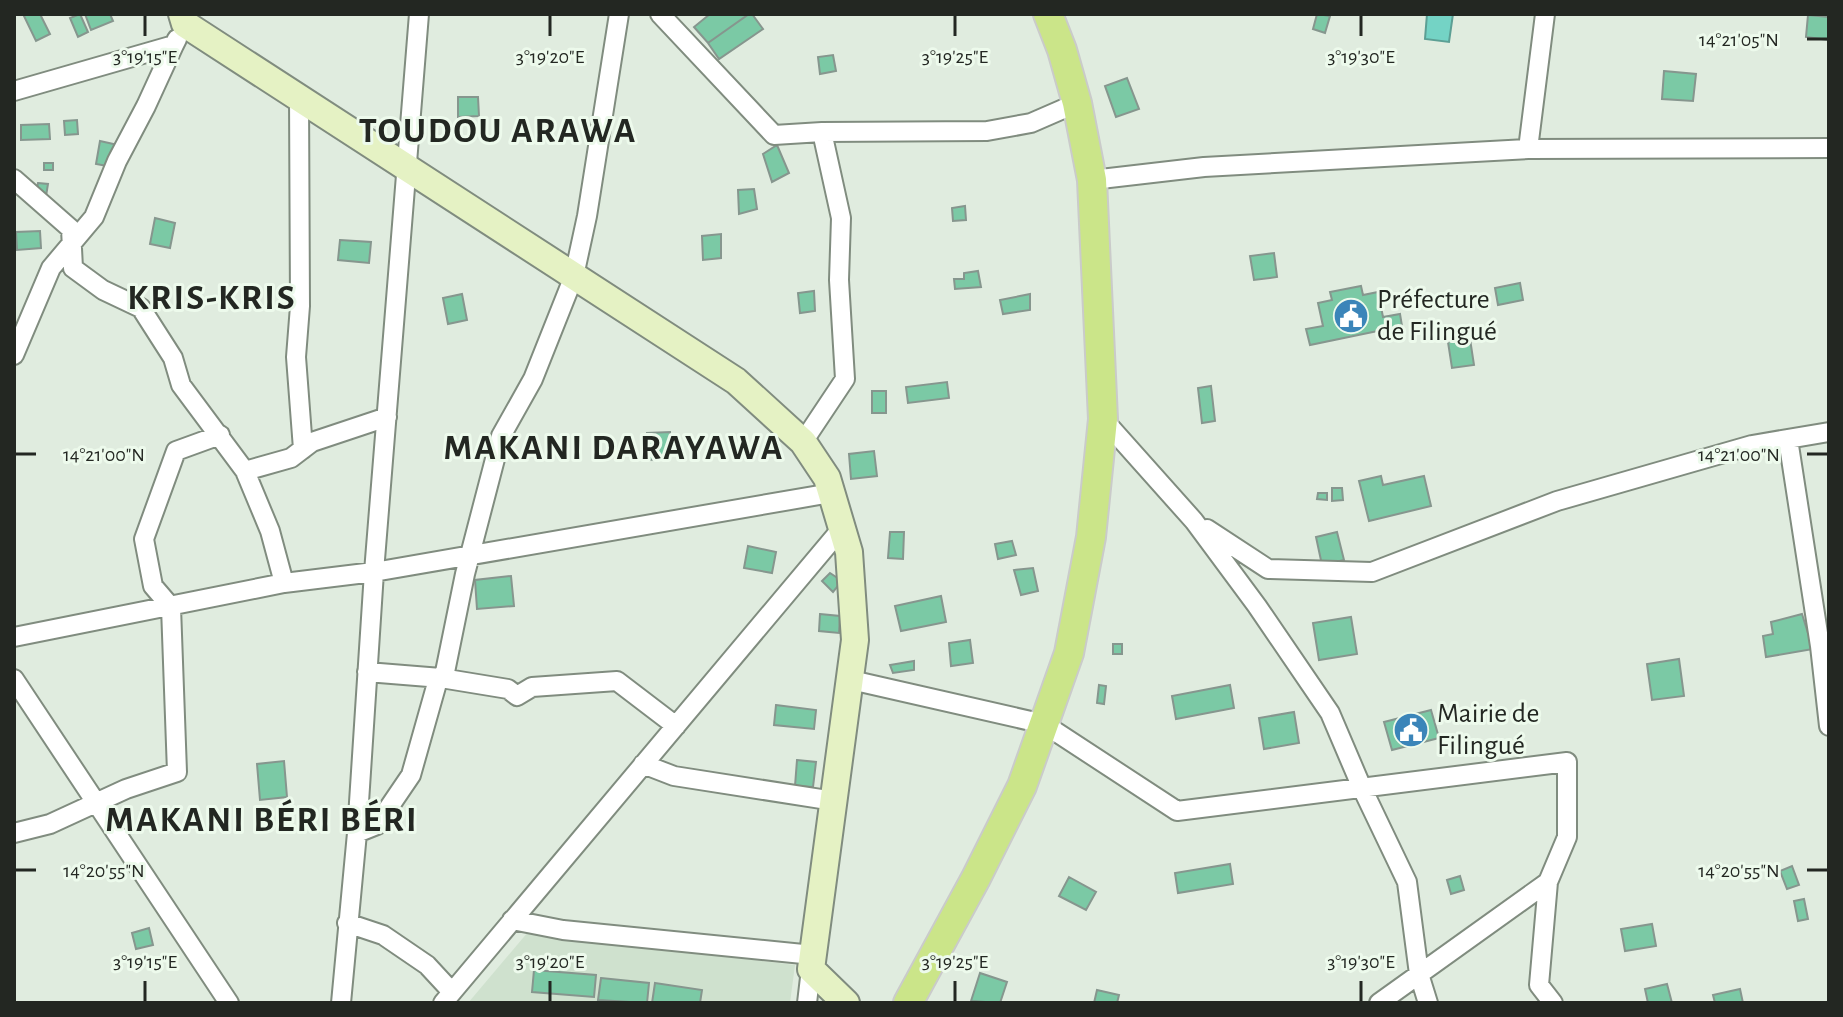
<svg xmlns="http://www.w3.org/2000/svg" width="1843" height="1017" font-family="'Alegreya Sans',sans-serif">
<style>
.built{fill:#cfe1ce}
.water{fill:#74d3c5;stroke:#5c9f94;stroke-width:2}
.building{fill:#7bc9a5;stroke:#86968e;stroke-width:2}
.lines{fill:none;stroke-linecap:round;stroke-linejoin:round}
.street-casing{stroke:#808c7f;stroke-width:22}
.secondary-casing{stroke:#808c7f;stroke-width:30}
.primary-casing{stroke:#cacbca;stroke-width:32}
.street{stroke:#fff;stroke-width:18}
.secondary{stroke:#e5f2c4;stroke-width:26}
.primary{stroke:#cbe589;stroke-width:28}
.ticks{fill:none;stroke:#232722;stroke-width:3}
.labels{text-anchor:middle;dominant-baseline:central;stroke-width:6;stroke-linejoin:round;paint-order:stroke}
.poi-label{font-size:28px;fill:#232722;stroke:#edfaec;text-anchor:start}
.district-label{font-size:36px;font-weight:bold;letter-spacing:2px;fill:#232722;stroke:#edfaec}
.ticks-label{font-size:20px;text-anchor:middle;fill:#232722;stroke:#edfaec;stroke-width:6;stroke-linejoin:round;paint-order:stroke}
</style>
<rect width="100%" height="100%" fill="#e0ecdf"/>
<!-- built -->
<path class="built" d="M528,932L795,965L790,1003H468Z"/>
<!-- water -->
<path class="water" d="M1427,14H1453L1449,42L1425,39Z"/>
<!-- building -->
<path class="building" d="M23,14H40L50,34L36,41Z
M80,14L88,32L78,37L70,18Z
M85,14H110L113,21L91,30Z
M710,14H749L708,43L694,27Z
M749,14H752L763,29L719,59L708,43Z
M1317,14L1330,16L1325,33L1313,29Z
M1808,15L1829,17V40L1806,37Z
M833,55L836,71L820,74L818,57Z
M1664,71L1696,74L1693,101L1662,99Z
M1127,78L1139,109L1116,117L1105,86Z
M458,97H478L479,116L458,117Z
M77,120L78,134L65,135L64,121Z
M49,124L50,139L21,140V125Z
M100,141L118,145L113,167L96,164Z
M777,145L789,173L772,182L763,154Z
M44,163H53V170H44Z
M38,183L48,184L46,196L36,194Z
M754,189L757,209L739,214L738,190Z
M965,206L966,220L953,221L952,208Z
M155,218L175,223L170,248L150,244Z
M40,231L41,248L17,250L16,232Z
M721,234V258L703,260L702,236Z
M340,240L371,242L369,263L338,260Z
M1274,253L1277,277L1254,280L1250,256Z
M978,271L981,287L955,289L954,279H964V273Z
M1520,283L1523,300L1498,305L1495,288Z
M1361,286L1363,295L1378,292L1383,317L1400,314L1402,326L1310,345L1306,329L1323,326L1318,303L1332,300L1330,292Z
M814,291L815,311L800,313L798,293Z
M462,294L467,320L448,324L443,298Z
M1030,294V310L1003,314L1000,300Z
M1470,339L1474,365L1452,368L1448,342Z
M947,382L949,398L908,403L906,387Z
M1211,386L1215,421L1202,423L1198,388Z
M872,391H886V413H872Z
M670,432V459L647,460V433Z
M874,451L877,476L851,479L849,454Z
M1381,476L1383,485L1424,476L1431,506L1369,521L1359,481Z
M1332,488H1342L1343,500L1332,501Z
M1318,493H1327V500L1317,499Z
M890,532H904L903,559L888,558Z
M1337,532L1344,560L1322,565L1316,537Z
M1012,541L1016,555L998,559L995,544Z
M748,546L776,552L772,573L744,568Z
M1033,568L1038,591L1021,595L1014,570Z
M830,573L842,581L833,592L822,581Z
M511,576L514,606L477,609L475,580Z
M941,596L946,622L901,631L895,606Z
M820,614L840,616L839,633L819,631Z
M1802,614L1813,649L1766,657L1763,636L1773,634L1771,622Z
M1351,617L1357,654L1319,660L1313,623Z
M970,640L973,663L951,666L949,643Z
M1113,644H1122V654H1113Z
M1679,659L1684,696L1652,700L1647,664Z
M914,661V670L893,673L890,665Z
M1099,685L1106,686L1104,704L1097,703Z
M1230,685L1234,708L1176,719L1172,696Z
M776,705L816,710L814,729L774,725Z
M1431,710L1439,738L1392,750L1384,722Z
M1294,712L1299,743L1264,749L1259,718Z
M797,760L816,762L813,787L795,786Z
M284,761L287,797L260,800L257,764Z
M1230,864L1233,884L1178,893L1175,873Z
M1792,866L1799,885L1787,889L1780,871Z
M1460,876L1464,890L1451,894L1447,880Z
M1069,877L1096,892L1086,910L1059,896Z
M1804,899L1808,919L1798,921L1794,901Z
M1652,924L1656,946L1625,951L1621,929Z
M149,928L153,945L136,949L132,933Z
M534,970L596,975L594,997L532,992Z
M980,973L1007,982L1000,1003L971,1001Z
M601,978L649,983L647,1003L598,1000Z
M655,983L702,990L700,1003H652Z
M1667,984L1672,1003H1648L1645,989Z
M1740,989L1743,1003H1715L1713,995Z
M1097,990L1119,995L1117,1003H1094Z"/>
<g class="lines">
<defs>
<path id="street" d="M660,14L774,135L822,132L841,218L839,280L845,379L803,442
M14,91L174,45L177,39
M299,96L300,306L296,357L303,449
M822,132L987,131L1031,123L1077,103
M1528,149L1545,14
M14,179L71,229L73,268L103,290L141,308L173,358L181,385L245,471L270,531L284,583
M1092,180L1204,167L1528,149L1829,148
M14,355L51,268L94,217L117,161L146,106L174,45
M1103,419L1194,521L1257,606L1330,713L1362,788L1407,882L1419,974L1428,1003
M1788,439L1820,646L1829,726
M245,471L291,458L312,442L387,417
M1207,529L1268,569L1372,572L1557,501L1752,445L1829,432
M14,637L284,583L374,572L831,493
M367,672L441,678L508,689L517,696L532,687L617,681L676,726
M14,679L229,1003
M851,680L1044,724L1177,811L1567,762V837L1548,882L1379,1003
M643,764L674,776L834,801
M14,833L50,824L126,789L177,772L171,607L153,586L144,539L176,451L220,435
M357,833L377,825L411,775L437,683L445,672L465,574L501,436L533,379L574,276L587,216L619,14
M1548,882L1539,985L1553,1003
M512,920L563,930L813,955
M347,923L383,935L427,965L452,992
M341,1003L357,833L374,572L419,14
M443,1003L842,528
M807,1003L811,969"/>
<path id="secondary" d="M182,14L185,24L736,381L803,442L827,478L849,552L855,640L811,969L846,1003"/>
<path id="primary" d="M908,1003L976,878L1022,786L1069,653L1091,537L1103,419L1092,180L1077,103L1062,50L1048,14"/>
</defs>
<!-- street casing -->
<use href="#street" class="street-casing"/>
<!-- secondary casing -->
<use href="#secondary" class="secondary-casing"/>
<!-- primary casing -->
<use href="#primary" class="primary-casing"/>
<!-- street -->
<use href="#street" class="street"/>
<!-- secondary -->
<use href="#secondary" class="secondary"/>
<!-- primary -->
<use href="#primary" class="primary"/>
</g>
<!-- ticks -->
<path class="ticks" d="M145,16V36M550,16V36M955,16V36M1361,16V36M1807,39H1827M16,454H36M1807,454H1827M16,870H36M1807,870H1827M145,981V1001M550,981V1001M955,981V1001M1361,981V1001"/>
<!-- icons -->
<defs>
<symbol id="civic-disc" viewBox="-11 -11 22 22"><circle r="9.5" fill="#3b85b9" stroke="#edfaec"/><path d="M-.6-6.5H3V-4.5H.6V-3L4-1V1h2V6H-6V1h2V-1L-.6-3ZM-1.2 2.5V6h2.4V2.5Z" fill="#fff"/></symbol>
</defs>
<g fill-rule="evenodd">
<use href="#civic-disc" x="1331" y="296" width="40" height="40"/>
<use href="#civic-disc" x="1391" y="710" width="40" height="40"/>
</g>
<g class="labels">
<!-- poi labels -->
<g class="poi-label">
<text x="1377" y="300">Préfecture<tspan x="1377" dy="32">de Filingué</tspan></text>
<text x="1437" y="714">Mairie de<tspan x="1437" dy="32">Filingué</tspan></text>
</g>
<!-- district labels -->
<g class="district-label">
<text x="498" y="131">TOUDOU ARAWA</text>
<text x="212" y="298">KRIS-KRIS</text>
<text x="614" y="448">MAKANI DARAYAWA</text>
<text x="262" y="820">MAKANI BÉRI BÉRI</text>
</g>
</g>
<g class="ticks-label">
<text x="1739" y="46">14°21'05"N</text>
<text x="145" y="63">3°19'15"E</text>
<text x="550" y="63">3°19'20"E</text>
<text x="955" y="63">3°19'25"E</text>
<text x="1361" y="63">3°19'30"E</text>
<text x="104" y="461">14°21'00"N</text>
<text x="1739" y="461">14°21'00"N</text>
<text x="104" y="877">14°20'55"N</text>
<text x="1739" y="877">14°20'55"N</text>
<text x="145" y="968">3°19'15"E</text>
<text x="550" y="968">3°19'20"E</text>
<text x="955" y="968">3°19'25"E</text>
<text x="1361" y="968">3°19'30"E</text>
</g>
<!-- border -->
<rect width="1843" height="1017" fill="none" stroke="#232722" stroke-width="32"/>
</svg>
